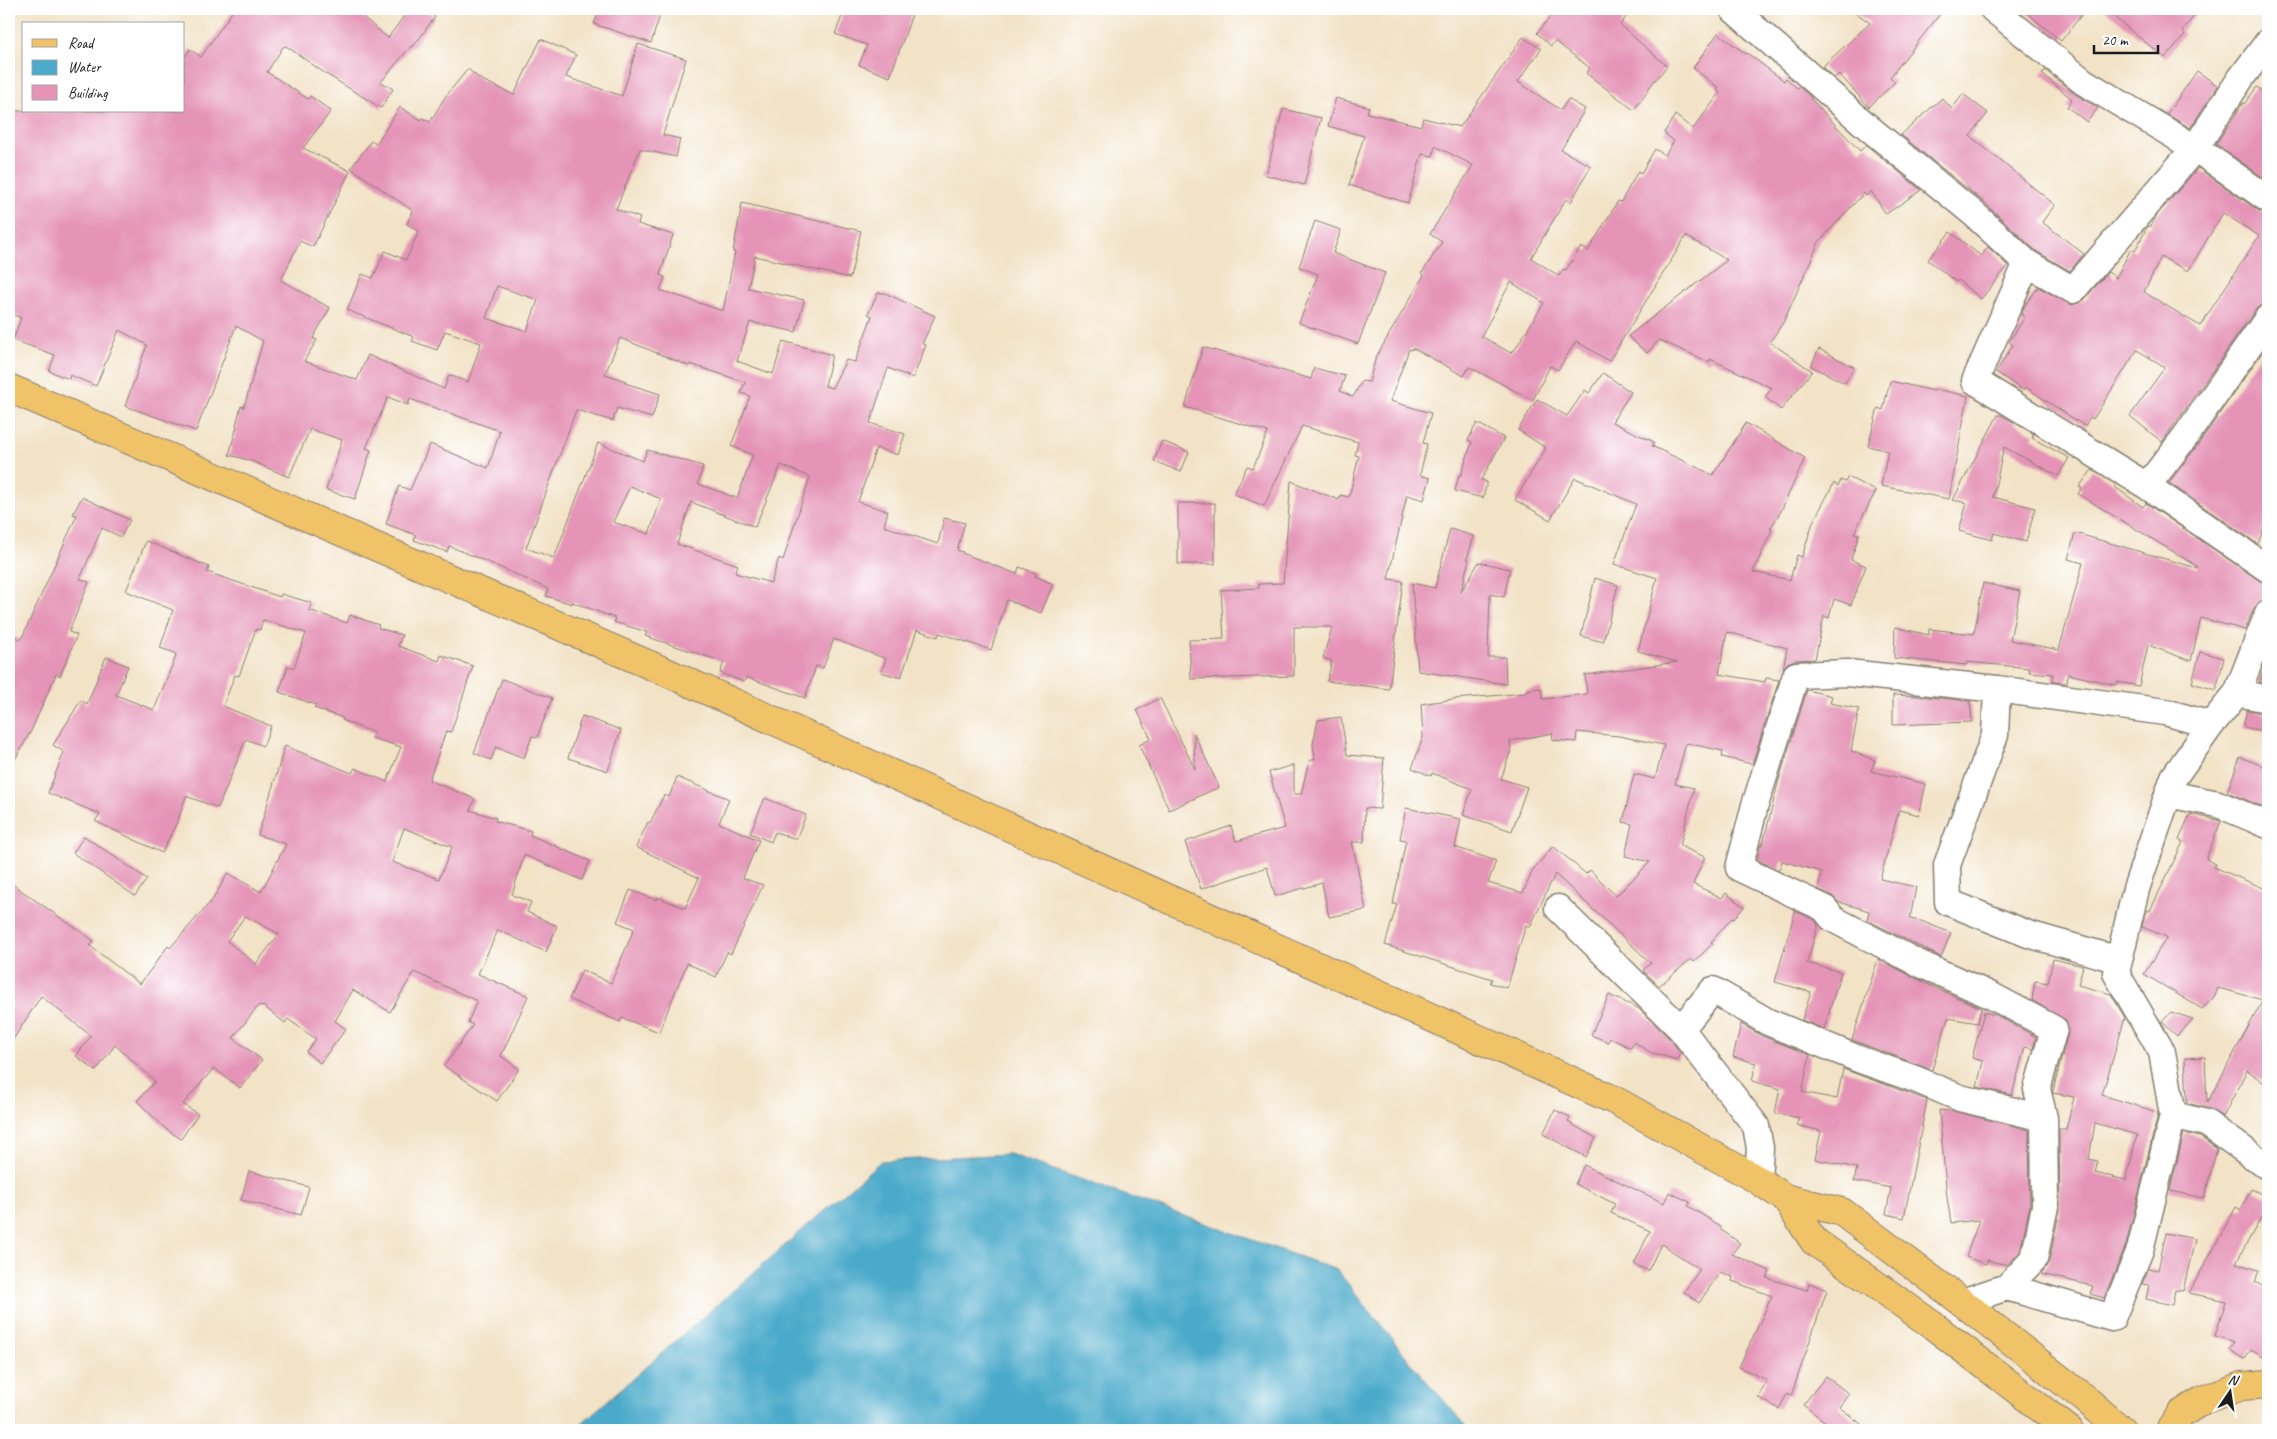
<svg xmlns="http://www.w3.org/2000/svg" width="2277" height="1439" font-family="Caveat,sans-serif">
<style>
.water{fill:#4caacb;stroke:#346374}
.building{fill:#e594b7;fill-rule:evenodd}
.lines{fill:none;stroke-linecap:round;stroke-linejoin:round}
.minor-casing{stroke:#877f71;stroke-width:29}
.major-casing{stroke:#877f71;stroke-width:30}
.highway-casing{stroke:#877f71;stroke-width:30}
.minor{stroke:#fff;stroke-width:26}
.major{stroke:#f0c369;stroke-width:28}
.highway{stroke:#f0c369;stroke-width:28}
</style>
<rect width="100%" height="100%" fill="#fff"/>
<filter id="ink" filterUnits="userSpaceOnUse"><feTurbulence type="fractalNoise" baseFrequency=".02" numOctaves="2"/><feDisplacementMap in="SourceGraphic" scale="10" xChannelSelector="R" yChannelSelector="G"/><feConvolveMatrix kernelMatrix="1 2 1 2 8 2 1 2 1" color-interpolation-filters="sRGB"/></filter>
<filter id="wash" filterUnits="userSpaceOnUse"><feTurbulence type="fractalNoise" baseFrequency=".0096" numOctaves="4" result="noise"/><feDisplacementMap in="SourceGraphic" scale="20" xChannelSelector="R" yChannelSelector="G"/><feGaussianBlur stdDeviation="1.12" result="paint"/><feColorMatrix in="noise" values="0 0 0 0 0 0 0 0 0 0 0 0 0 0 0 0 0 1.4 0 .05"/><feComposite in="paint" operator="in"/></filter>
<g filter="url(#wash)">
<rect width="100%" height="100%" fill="#f2e2c6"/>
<!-- water -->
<path class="water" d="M1009,1154L1337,1270L1421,1375L1470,1430H574L881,1161Z"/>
<g id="blocks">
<!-- building -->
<path class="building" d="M234,9H369L363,17L388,38L409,9H424L435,17L413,47L411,46L381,82L393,89L381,108L326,74L286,46L283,47L267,72L308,99L310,96L331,111L303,148L350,171L313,247L300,241L281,280L330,308L313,338L317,340L304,361L357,380L368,355L444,389L449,375L468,382L481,343L445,331L437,350L412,341L414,337L347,310L362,274L373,278L385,251L406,260L419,231L407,224L413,211L351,168L371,141L376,144L400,107L421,120L422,118L430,122L445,97L468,69L480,79L514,95L541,39L576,55L566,77L622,96L638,44L686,59L663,135L680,139L676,157L640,149L616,209L640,218L638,224L673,235L660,275L665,277L660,290L723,311L735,252H733L742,203L861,231L850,278L755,256L748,288L804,300L796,332L750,322L737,361L773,374L783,341L832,355L825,386L832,388L846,360L855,362L872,316L868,314L878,293H885L935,316L922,344L926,345L913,378L888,368L870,423L905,434L898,455L876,448L858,502L888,511L884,526L938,544L944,518L965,523L957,550L963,552L962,553L1017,574L1019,567L1036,573L1035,576L1053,584L1041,613L1007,600L991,650L939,633L938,637L917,630L901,678L881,672L886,659L834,639L823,668L816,666L805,698L746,677L744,682L720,673L724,662L645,636L647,632L614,622L615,618L572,602V604L546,596L548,589L497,566L449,546L447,552L414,540L416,535L386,524L399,486L410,490L430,444L488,468L500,431L410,399L408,405L388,397L366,448L371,450L355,499L326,490L342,440L310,429L289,477L249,460L229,455L237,426L236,425L241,406L244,407L263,341L236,326L196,431L125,406L147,345L119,330L96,386L70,375L69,379L49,371L55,355L13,340L21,318L9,313V111H184V59L190,49L201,57ZM497,286L538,300L527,331L486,318ZM620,338L689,366L690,364L745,382L741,393L750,396L731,446L753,455L737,498L698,484L703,466L647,450L643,461L598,443L554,558L526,548L576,410L613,421L617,408L652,418L660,394L625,383L626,381L605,374ZM781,465L810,477L783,560L779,558L771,583L735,573L738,565L677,544L691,502L755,527ZM630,486L661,499L649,534L613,522Z
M600,9H662L651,43L594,24Z
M845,9H914L890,77L859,65L867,45L835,34Z
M1557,9H1632L1620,25L1667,66L1647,90L1648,91L1634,110L1586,73L1590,68L1555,41L1551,46L1537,33Z
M1851,9H1944L1890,77L1895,82L1869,107L1839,74L1834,78L1822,67L1870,23Z
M2022,9H2086L2061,41Z
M2104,9H2200L2182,31L2185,34L2165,58Z
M1718,33L1746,54L1747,53L1784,81L1786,78L1797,88L1799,87L1811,97L1810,98L1860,151L1866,145L1921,190L1886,214L1871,191L1866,196L1864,193L1819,242L1784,321L1770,342L1812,371L1781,410L1765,397L1772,388L1710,359L1709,362L1659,340L1647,353L1628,336L1727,260L1686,236L1609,361L1576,341L1558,370L1550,366L1533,400L1469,367L1464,376L1413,348L1412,350L1409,349L1390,401L1431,413L1423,443L1427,444L1420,475L1430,478L1424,500L1407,495L1388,579L1403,581L1389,689L1327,681L1332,661L1323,658L1332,627H1294V676L1191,679L1189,640L1224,639L1221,590L1259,588V584L1283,583L1291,481L1339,500L1340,495L1349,497L1359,456L1355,455L1358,442L1302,426L1264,506L1234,494L1247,466L1253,468L1268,432L1185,407L1203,347L1311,379L1314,368L1345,376L1340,391L1353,397L1362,381L1369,382L1376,357L1424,275L1422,273L1442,242L1430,234L1473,165L1435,146L1433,156L1422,154L1408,203L1349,185L1364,136L1328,126L1336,98L1369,107L1367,113L1421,126L1423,118L1460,127L1523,37L1541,49L1518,82L1561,110L1568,99L1585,109L1561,150L1591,166L1571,202L1566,199L1531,258L1559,276L1563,269L1566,270L1581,247L1588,251L1618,201L1621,202L1638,171L1641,173L1655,149L1665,155L1674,141L1664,133L1675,115L1693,129L1720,93L1717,91L1719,88L1693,68ZM1511,282L1544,303L1514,351L1512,350L1511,353L1481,336Z
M2045,70L2075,94L2098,108L2087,122L2067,107L2072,99L2042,74Z
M2197,71L2218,86L2190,128L2167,114Z
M2257,87L2268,96V181L2216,144L2243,103L2244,104Z
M1963,94L1988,113L1970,136L2055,205L2042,222L2084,254L2070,271L2036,251L1984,202L1901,135L1942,98L1952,109Z
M1283,109L1321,118L1304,185L1266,175Z
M2198,168L2259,211L2268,214V303L2261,305L2256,309L2162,442L2130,416L2165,367L2137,350L2093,419L2090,417L2085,426L2025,387L2023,390L1996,372L2013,345L2009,342L2025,317L2021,315L2024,307L2038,287L2072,305L2084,300L2108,272L2116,278L2131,249L2135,251L2147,227L2151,226L2157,215ZM2223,213L2259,236L2200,326L2144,292L2161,257L2188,271Z
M1315,221L1341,230L1333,253L1385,273L1358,344L1299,323L1318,274L1299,267Z
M1950,232L1981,256L1988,247L2008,266L1981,299L1958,280L1956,282L1928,260Z
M2268,344V517L2258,544L2169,483L2197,446Z
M1819,349L1854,367L1845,383L1811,366Z
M1603,373L1631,392L1612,422L1654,442L1652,446L1713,475L1746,423L1805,458L1781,511L1770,529L1772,530L1753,572L1790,580L1797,555L1802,557L1813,522L1834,483L1838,486L1841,480L1845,482L1848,477L1876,491L1854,533L1859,534L1851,560L1866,566L1851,605L1834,599L1829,618L1824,616L1815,659L1795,660L1787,663L1783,669L1787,648L1727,632L1719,674L1765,682L1766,678L1779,680L1752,764L1722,757L1723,751L1686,743L1675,784L1694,788L1680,846L1705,857L1693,884L1722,898L1726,893L1744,907L1734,919L1732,918L1711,942L1713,943L1694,962L1691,959L1659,986L1643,970L1651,963L1555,874L1530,927L1526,925L1507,988L1490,983L1492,979L1385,945L1397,904H1393L1406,840L1400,839L1406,808L1461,819L1455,847L1496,861L1488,883L1523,893L1533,870L1553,846L1586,874L1590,870L1616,896L1650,862L1625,856L1632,824L1623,822L1634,774L1655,779L1664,745L1619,736L1577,732L1576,742L1552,740L1553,733L1510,741L1511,750L1501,779L1527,787L1512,831L1463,815L1472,789L1432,773L1431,776L1412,768L1423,737L1421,704L1454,699L1526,693V690L1541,688L1543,699L1587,694L1585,675L1677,662L1638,651L1657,578L1614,564L1636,504L1575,478L1550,520L1515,500L1546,448L1518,430L1537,399L1567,416L1585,390L1589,393Z
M1890,381L1934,391L1935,389L1968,396L1949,499L1881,486L1888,451L1868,446L1878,408L1883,410Z
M1998,415H2001L2034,434L2032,438L2069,458L2058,476L2004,447L1993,497L2035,508L2026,542L1994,533L1992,540L1959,531L1967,503L1953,500Z
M1477,423L1504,438L1481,480L1487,482L1483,498L1455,491L1459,475H1461L1472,442L1468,440Z
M1162,441L1189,452L1181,472L1154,461Z
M2092,470L2116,485L2115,487L2143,507L2146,503L2260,581L2268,584V599L2259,602L2254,608L2245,630L2201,618L2191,661L2148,645L2139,686L2117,682L2116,685L2068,674L2067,683L2053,682V674L2029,672L2030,668L1967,662V665L1894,658L1895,627L1929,635V629L1974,634L1983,583L2020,591L2010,640L2059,650L2083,563L2068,559L2075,533L2197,568V566L2078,494L2082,488L2079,487Z
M82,497L130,520L121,537L102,528L80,579L89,582L69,632L77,635L60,676L56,674L31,731L9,770V646L14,636L21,640L77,515L73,514Z
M1178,503H1215V564H1178Z
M1450,529L1474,536L1467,559H1469L1461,592L1479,562L1510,569L1504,597L1490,594L1488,657H1505L1506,684L1418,671L1412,583L1435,588Z
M146,541L209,567L207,572L280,597L281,594L312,603L309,610L347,623L350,615L379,625L378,628L402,635L398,646L439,661L441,655L473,666L451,732L446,731L429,780L475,799L470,810L496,818L495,821L531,831L530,835L590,861L582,880L524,855L512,895L531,902L527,912L557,926L546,952L498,930L478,974L528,996L501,1056L519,1069L497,1101L444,1066L473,1025L468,1022L477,1001L414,972L390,1012L353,990L335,1021L346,1029L320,1063L306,1052L316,1039L288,1019L285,1023L263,1006L262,1007L259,1005L233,1038L262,1060L240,1088L214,1068L183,1104L198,1114L181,1139L166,1129L137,1101L155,1081L115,1045L96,1071L76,1056L91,1036L41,996L9,1046V882L94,941L90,946L140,984L168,946L170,948L213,899L228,873L261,892L286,844L258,835L285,746L352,773L355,768L387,782L401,747L372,738L374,733L342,720L343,718L314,708L316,705L279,692L288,666L294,668L306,633L263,620L260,630L256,629L239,676L235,675L223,706L271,726L263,746L246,739L218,808L186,796L178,820L162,853L95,821L100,814L48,793L64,752L53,745L81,700L87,704L106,657L128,666L116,695L154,710L176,656L175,653L160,648L173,610L126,591ZM404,828L452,847L439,879L392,862ZM245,916L279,934L256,964L227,941Z
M1595,578L1618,585L1603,642L1581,636Z
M2200,652L2224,658L2216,690L2192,683Z
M2264,668H2268V684L2259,682Z
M502,679L552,698L537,738L532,736L524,758L496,747L491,760L474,753Z
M1807,690L1832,696L1830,703L1859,709L1851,751L1875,760L1871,771L1926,784L1919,815L1899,810L1880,879L1916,887L1910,919L1921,921L1951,933L1941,957L1867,920L1869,911L1839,902L1831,895L1818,889L1822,872L1782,861L1779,870L1757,860L1761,844H1763L1778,783Z
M1893,695L1918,696L1970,701L1972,722L1893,725Z
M1160,698L1195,769L1194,733L1219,787L1169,810L1139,745L1151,739L1137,710Z
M2247,710L2268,714V732L2243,727Z
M582,716L621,730L608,771L568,758Z
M1341,717L1347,755L1384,758L1380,809L1365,808L1364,842H1352L1366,910L1329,917L1322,883L1275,896L1267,867L1201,889L1185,842L1231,826L1236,841L1285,828L1269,772L1294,765V794H1301L1309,761L1315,759L1313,744L1318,720Z
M2240,757L2268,768V809L2227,792Z
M677,777L729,799L719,823L759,840L743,878L763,885L731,954L727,952L716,977L687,963L659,1032L622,1018L620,1022L569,999L582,970L611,983L634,929L617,922L630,890L656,900L657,897L685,908L699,878L636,847L648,822L650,823L664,795L669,797Z
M765,798L806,815L796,839L775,832L771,842L750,833Z
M2190,814L2221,821L2206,859L2216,864L2214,867L2268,890V1086L2247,1070L2223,1117L2210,1109L2187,1103L2185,1058L2205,1057L2207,1103L2263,1000L2218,988L2214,997L2202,1009L2144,974L2167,937L2142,927L2144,918L2148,910L2150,911L2183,842L2179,840Z
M84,836L147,879L135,896L73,853Z
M1795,911L1815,920L1818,925L1807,963L1841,972L1824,1029L1802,1020L1811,992L1775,982Z
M1878,959L1929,985L1981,1008L1978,1023L1948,1018L1932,1070L1852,1040Z
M2053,959L2083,966L2078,985L2111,994L2125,1018L2102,1095L2157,1112L2158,1114L2126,1245L2104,1298L2090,1294L2093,1286L2041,1274L2049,1262L2060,1209L2059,1129H2066L2074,1097L2053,1093V1091L2068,1033L2066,1021L2032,1000L2035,981L2048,983ZM2095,1123L2137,1135L2126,1180L2095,1173L2098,1161L2089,1159Z
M1609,995L1638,1008L1670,1039L1680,1052L1677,1060L1650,1052L1634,1042L1631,1048L1610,1038L1608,1042L1591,1035Z
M1984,1012L1996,1015L2036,1037L2033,1049L2025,1047L2012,1095L1977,1087L1983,1061L1972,1058Z
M2171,1012L2193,1019L2177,1036L2162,1022Z
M1741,1024L1762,1036L1810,1055L1802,1092L1837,1099L1843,1069L1927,1100L1904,1218L1886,1214L1891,1188L1854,1181L1857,1168L1815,1159L1821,1131L1797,1125L1799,1118L1775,1113L1780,1089L1752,1081L1756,1063L1733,1057Z
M1555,1110L1570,1117L1568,1122L1596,1138L1586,1157L1543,1134Z
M1939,1110L1953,1111L2029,1130L2030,1205L2020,1252L2007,1265L1987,1260L1986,1264L1966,1257L1979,1220L1951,1223L1947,1197Z
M2184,1133L2200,1137L2217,1149L2204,1198L2170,1191Z
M1584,1165L1664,1203L1669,1192L1690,1202L1688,1206L1722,1227L1720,1229L1740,1243L1732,1254L1770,1271L1767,1278L1807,1290L1809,1283L1827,1290L1791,1396L1787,1394L1779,1409L1758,1397L1767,1380L1739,1367L1772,1296L1732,1281L1733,1277L1720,1272L1699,1303L1684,1292L1700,1269L1661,1244L1648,1271L1634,1264L1650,1231L1611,1213L1615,1204L1575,1184Z
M249,1171L309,1187L301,1215L241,1200Z
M2251,1189L2268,1197V1220L2262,1216L2236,1263L2259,1270L2255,1282L2268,1289V1360L2251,1350L2245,1359L2230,1350L2235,1342L2215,1336L2226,1301L2189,1293L2236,1207L2241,1210Z
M2166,1233L2195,1239L2183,1291L2175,1290L2172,1305L2146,1299L2149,1285L2142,1284L2149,1268L2158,1270Z
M1826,1376L1849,1394L1839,1407L1869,1430H1836L1803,1405Z"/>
</g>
</g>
<g filter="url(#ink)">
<use href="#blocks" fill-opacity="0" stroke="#877f71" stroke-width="1"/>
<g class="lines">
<defs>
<path id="minor" d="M1733,9L1869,128L1974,214L2027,263L2073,290L2195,148L2084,82L1993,9
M2268,42L2241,78L2195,148L2268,199
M2027,263L1975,381L2147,486
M2268,318L2185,437L2147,486L2268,569
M1997,689L1848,673L1796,675L1755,805L1739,868L1824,908L1833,919L1916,962L1992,996L2054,1029L2037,1089L2044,1118L2045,1206L2034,1259L2007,1287
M2237,693L2268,699
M2168,794L2218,804L2268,825
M1558,908L1681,1029L1756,1126L1760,1148L1758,1180
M2119,960L2028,934L1948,902L1947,865L1995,735L1997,689L2165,712L2211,725
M1681,1029L1713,990L1768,1022L1861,1060L1915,1079L1960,1098L2044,1118
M2173,1115L2206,1123L2268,1167
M1962,1302L2007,1287L2112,1318L2140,1250L2173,1115L2162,1052L2116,973L2136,889L2174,777L2211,725L2237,693L2268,614"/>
<path id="major" d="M2170,1430L2181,1414L2203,1400L2242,1386L2268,1384"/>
<path id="highway" d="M9,388L666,672L1614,1100L1758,1180L1785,1198L1842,1212L1962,1302L2089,1402L2121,1430
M1785,1198L1814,1241L1931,1324L2069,1430"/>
</defs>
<!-- minor casing -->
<use href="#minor" class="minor-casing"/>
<!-- major casing -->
<use href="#major" class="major-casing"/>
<!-- highway casing -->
<use href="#highway" class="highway-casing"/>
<!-- minor -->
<use href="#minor" class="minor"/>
<!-- major -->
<use href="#major" class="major"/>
<!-- highway -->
<use href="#highway" class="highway"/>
</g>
</g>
<!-- margin -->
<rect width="2277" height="1439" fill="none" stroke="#fff" stroke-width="30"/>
<!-- legend -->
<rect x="22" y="22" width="162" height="90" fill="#ffffff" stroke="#a4a4a4"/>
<rect x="32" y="39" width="25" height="8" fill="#f0c369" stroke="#a4a4a4"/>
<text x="68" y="48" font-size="15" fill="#1c1c1c">Road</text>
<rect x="32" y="60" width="25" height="15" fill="#4caacb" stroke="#a4a4a4"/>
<text x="68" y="72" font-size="15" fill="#1c1c1c">Water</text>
<rect x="32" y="85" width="25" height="15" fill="#e594b7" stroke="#a4a4a4"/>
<text x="68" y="98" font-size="15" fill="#1c1c1c">Building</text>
<!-- north arrow -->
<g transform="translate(2230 1392) rotate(13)" stroke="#ffffff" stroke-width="4" paint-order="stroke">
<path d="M0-4L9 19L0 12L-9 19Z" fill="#1c1c1c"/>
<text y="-8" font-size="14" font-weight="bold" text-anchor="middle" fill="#1c1c1c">N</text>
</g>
<!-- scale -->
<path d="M2094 45v8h64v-8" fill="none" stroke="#1c1c1c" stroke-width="2.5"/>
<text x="2102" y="45" font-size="15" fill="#1c1c1c" stroke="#ffffff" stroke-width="4" paint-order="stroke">20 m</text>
</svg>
